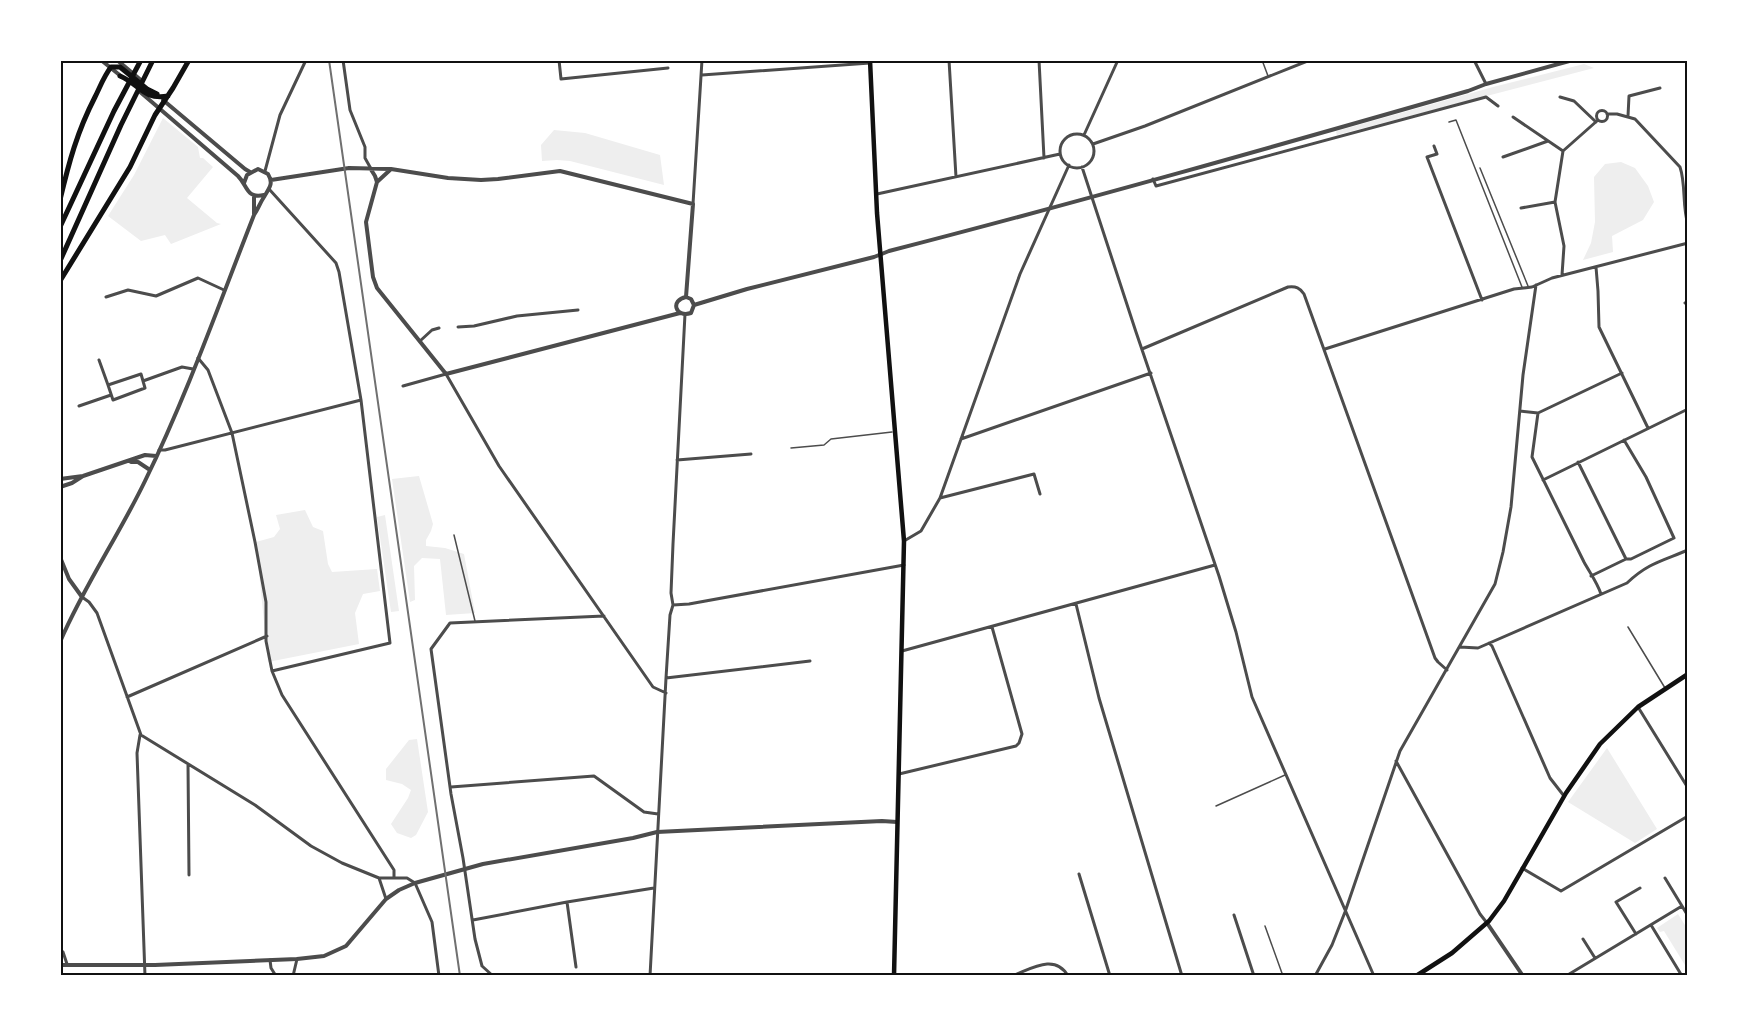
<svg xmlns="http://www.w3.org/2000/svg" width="1748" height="1036" font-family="'Source Serif 4',serif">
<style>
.green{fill:#eee}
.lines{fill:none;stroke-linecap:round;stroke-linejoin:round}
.service{stroke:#4c4c4c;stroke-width:1.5}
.minor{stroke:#4c4c4c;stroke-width:3}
.tertiary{stroke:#4c4c4c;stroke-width:4}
.secondary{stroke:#111;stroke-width:4.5}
.primary{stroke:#111;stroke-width:5}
.rail{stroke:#707070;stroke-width:2}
.neatline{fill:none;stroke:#111;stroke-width:2}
</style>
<rect width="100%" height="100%" fill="#fff"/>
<!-- green -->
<path class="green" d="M1584,64L1594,68L1337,135L1336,132L1337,131L1493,87Z
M163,118L198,147L200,158H203L213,167L187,198L217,223L221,224L171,244L165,235L141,241L108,216L134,175Z
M554,130L585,133L660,155L664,185L570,161L557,160L542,161L541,145Z
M1621,162L1635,168L1648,186L1654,202L1643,220L1612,236L1613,252L1583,260L1591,243L1595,222L1594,177L1605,164Z
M419,476L433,524L431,531L426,540V546L445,548L464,554L475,613L446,615L440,559L422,558L414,566L415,600L410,602L392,479Z
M305,510L313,527L323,531L328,564L332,572L377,569L380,591L363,594L355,613L359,644L268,662L256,542L274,537L280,529L276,515Z
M385,515L399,611L391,612L377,517Z
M417,739L428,812L416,835L411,838L397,833L391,824L408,798L411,790L402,784L386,780V769L409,740Z
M1607,748L1657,829L1635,843L1568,802Z
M1678,914L1688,930V970L1664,931L1660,932L1657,928Z"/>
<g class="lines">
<!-- service -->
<path class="service" d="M1262,60L1268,76
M1449,122L1456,120L1522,287
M1480,168L1528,286
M791,448L824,445L831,439L892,432
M454,535L475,621
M1628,627L1665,688
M1216,806L1285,775
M1265,926L1283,976"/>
<!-- minor -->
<path class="minor" d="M343,60L350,110L365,147V158L370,167
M559,60L561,79L668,68
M949,60L956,177
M1039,60L1044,158
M1474,60L1486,84
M702,75L870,63
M1560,97L1574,101L1596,122
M1596.5 116a5.5 5.5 0 1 1 11 0a5.5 5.5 0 1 1-11 0Z
M1607,114H1617L1635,119L1680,167C1686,185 1682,205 1688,225
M1628,116L1629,96L1660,88
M1513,117L1563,151
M1060 151a17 17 0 1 1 34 0a17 17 0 1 1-34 0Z
M1084,135L1118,60
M1093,144L1145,126L1310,60
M1434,146L1437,154L1427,157L1482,300
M1503,157L1548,141
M1082,167L1136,332L1219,576L1236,632L1252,697L1374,976
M265,171L280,115L306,60
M1153,179L1156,186L1486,97L1498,106
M269,189L336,263L339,272L361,400L390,643L272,671
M877,194L1060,154
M693,204L702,60
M1521,208L1555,202
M1596,267L1598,291L1599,327L1648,428
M1562,275L1564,246L1555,202L1563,151L1598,120
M106,297L128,290L156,296L198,278L224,290
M1685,303L1688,302
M458,327L474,326L517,316L578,310
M420,341L432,330L439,328
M1142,349L1288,287C1296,286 1300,288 1304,294L1435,658L1438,662L1447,670
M1325,349L1514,289L1532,287L1552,278L1688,243
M198,358L208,370L232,433L255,542L266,602V641L272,671L282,695L394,870V878
M99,360L108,385L141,374L143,381L182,367L193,369
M108,385L113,400L145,388L143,381
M403,386L446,374L499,466L653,687L666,693
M79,406L111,395
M1520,411L1538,413L1622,373
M1538,413L1532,457L1584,562C1590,573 1597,582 1601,594
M961,439L1151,373
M159,450H165L361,400
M677,460L751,454
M1578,462L1626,559
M1543,480L1688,409
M940,498L1034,474L1040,494
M904,541L921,531L940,498L1020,274L1069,165
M1591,576L1626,559H1631L1674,538L1646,477L1624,440
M82,597L89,602L97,613L141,735L255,805L311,846L342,863L379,878
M1076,604L1099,698L1182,976
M673,605L689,604L904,565
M1489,643L1492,646L1550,778L1564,796
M1460,647L1478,648L1627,583C1648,563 1662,561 1688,550
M902,651L1215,565
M666,678L810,661
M127,697L267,636
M1638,707L1688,788
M140,735L137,753L145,976
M1396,761L1480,914L1487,923
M188,764L189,875
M899,774L1016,746L1019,743L1022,734L992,627
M451,787L594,776L644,812L658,814
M1522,868L1561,891L1688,816
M1079,874L1110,976
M1665,878L1682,906
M386,899L379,878H407L415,883L432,922L439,976
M567,902L576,967
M1234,915L1254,976
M473,920L567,902L654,888
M1651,925L1682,976
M1636,934L1616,902L1640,888
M1583,939L1595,958
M60,951L63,952L67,964
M270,960L271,968L276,976
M293,976L297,959
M493,976L482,966L475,939L463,858L451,794L431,649L450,623L604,616
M650,976L666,678L670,615L673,605L671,593L673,544L685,314
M1012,976C1031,969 1055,953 1068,976
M1315,976L1332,945L1345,912L1400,751L1495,584L1503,552L1511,507L1523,375L1536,285
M1566,976L1682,906L1688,916"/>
<!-- tertiary -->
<path class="tertiary" d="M101,60L122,77
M117,60L142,81
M1573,61L1588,60
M139,91L238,176C248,186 246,199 264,195
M163,100L245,169L250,172
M370,168L375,176L377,182L366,222L373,277L377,288L446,374L680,313
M271,180L349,168L391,169L448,178L481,180L498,179L560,171L693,204L686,297
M377,182L390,170
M254,214V195
M686,297C670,300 675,318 691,313L694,305
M686,297L691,299L694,305
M694,305L747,289L874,257L889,251C1083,201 1276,146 1468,91L1486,84L1573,60
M131,462H138L150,470
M60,479L83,476L145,455L156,456
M60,487L72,483L83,476
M60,557L69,579L82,597
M60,642C84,586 119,535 145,481C187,395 219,304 254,215C258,209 260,203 264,197C269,188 274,184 268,174L258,169L247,175L244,183
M1487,923L1523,976
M60,965H155L297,959L324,956L346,946L386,899L399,890L415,883L483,864L633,838L657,832L882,821L897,822"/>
<!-- secondary -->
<path class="secondary" d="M870,60L877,213L904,541L894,976
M1416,976L1452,953L1489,921L1504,901L1566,793L1600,744L1638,707L1688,674"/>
<!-- primary -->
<path class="primary" d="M120,76C141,85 142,100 168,96
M60,200C69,162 77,132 95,97C100,87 104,76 111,67H120L147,89L157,94
M60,227L114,111L141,60
M60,261L121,125L153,60
M60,281L130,167L155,115L173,88L189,60"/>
<!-- rail -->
<path class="rail" d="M329,60L460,976"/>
</g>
<!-- border -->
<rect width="1748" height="1036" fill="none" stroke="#ffffff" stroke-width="123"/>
<rect x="62" y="62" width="1624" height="912" class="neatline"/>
</svg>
